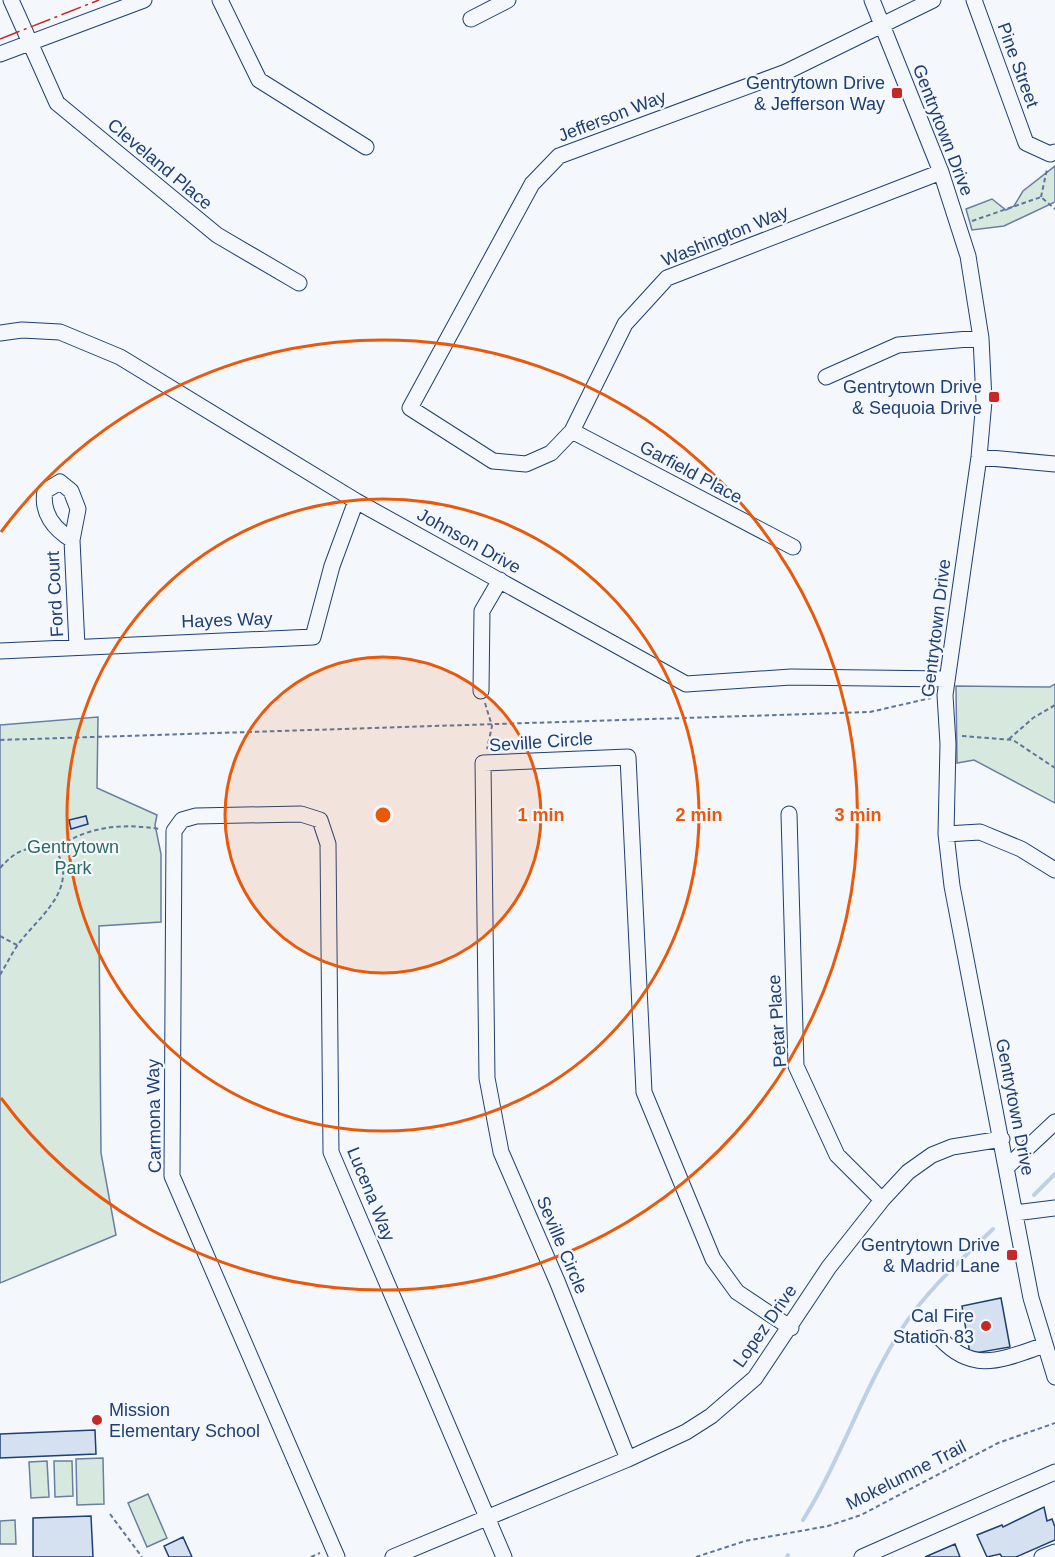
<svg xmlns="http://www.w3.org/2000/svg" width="1055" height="1557" font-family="Helvetica,sans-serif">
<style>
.green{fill:#d7e8df;stroke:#687fa3;stroke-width:1.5}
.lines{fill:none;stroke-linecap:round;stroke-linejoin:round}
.stream{stroke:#bed0e5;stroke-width:4}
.building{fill:#d5e0f0;stroke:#1d3f73;stroke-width:1.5}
.minor-casing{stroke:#1d3f73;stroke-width:17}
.path{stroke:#5e769c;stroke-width:2;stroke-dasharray:4.5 3;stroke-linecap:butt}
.minor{stroke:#f4f7fb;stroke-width:15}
.power{stroke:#c62828;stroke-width:1.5;stroke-dasharray:21 4.5 3 4.5;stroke-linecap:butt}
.ring{fill:none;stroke:#e8590c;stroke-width:3}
.poi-dot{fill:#c62828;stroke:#f4f7fb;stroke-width:2}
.labels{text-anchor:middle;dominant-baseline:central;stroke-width:4.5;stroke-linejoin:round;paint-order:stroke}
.street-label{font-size:18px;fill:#1d3f73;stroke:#f4f7fb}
.poi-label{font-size:18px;fill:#1d3f73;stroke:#f4f7fb;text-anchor:end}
.park-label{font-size:18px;fill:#2c6c60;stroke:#f4f7fb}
.centre{fill:#e8590c;stroke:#f4f7fb;stroke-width:3}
.ring-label{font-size:18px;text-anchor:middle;font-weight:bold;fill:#e8590c;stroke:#f4f7fb;stroke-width:4.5;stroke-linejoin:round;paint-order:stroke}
</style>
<rect width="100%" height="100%" fill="#f4f7fb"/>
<!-- green -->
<path class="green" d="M1055,166V202L1004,226L972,230L966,209L992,199L1006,210L1014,206L1023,191Z
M1055,684V803L974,760L957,763L956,686L1050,687Z
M98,717L97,788L157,815L155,825L161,854V922L99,926L101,1153L116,1235L0,1283V725Z
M103,1458L104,1504L77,1505L76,1459Z
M47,1461L49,1497L31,1498L29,1462Z
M54,1461H72L73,1496L55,1497Z
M148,1494L167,1538L147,1547L128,1503Z
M15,1520L16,1544H0V1521Z"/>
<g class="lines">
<!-- stream -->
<path class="stream" d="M1034,1195L1055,1174
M803,1520C841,1459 862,1391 901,1330C926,1291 960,1261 993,1229
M787,1557L788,1555"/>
</g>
<!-- building -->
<path class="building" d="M86,816L88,824L71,829L69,820Z
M1001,1298L1010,1347L970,1354L962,1306Z
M95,1430L96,1454L0,1458V1434Z
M1044,1507L1047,1521L1052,1519L1055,1527V1540L1016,1557H1002L1000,1554L987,1557L977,1535L1002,1525L1003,1527Z
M91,1516L93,1557H33V1518Z
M183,1537L192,1557H169L164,1546Z
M955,1544L960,1557H925Z"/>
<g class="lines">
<defs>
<path id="minor" d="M11,0L57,103L217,235L299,283
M220,0L259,80L366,147
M872,0L941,172L968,256L981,338L984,401L979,457L945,695L948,744L946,834L952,886L1031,1298L1055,1377
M933,0L786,72L559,156L532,184L410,408L493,461L526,464L551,453L572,431L625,324L667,278L941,172
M974,0L1026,143L1050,154L1055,152
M471,19L508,0
M0,54L144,0
M0,333L22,330L60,332L120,357L356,501L686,684L791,677L947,679
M826,377L898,345L981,338
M572,431L793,547
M979,457L1055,464
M72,540C54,529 41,513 45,491L60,482L71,491L78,509L72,540L77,647
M0,651L313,637L332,566L356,501
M481,691L482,611L500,580
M789,814L796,1066L837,1155L882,1200
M946,834L980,832L1021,849L1055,870
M1007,1167L1055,1122
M1015,1213L1055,1208
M940,1338C974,1375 1003,1359 1045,1345
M628,1459L557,1281L501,1152L487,1078L483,763L628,757L644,1092L713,1259L737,1292L791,1328
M337,1557L172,1176L174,831L182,820L196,816L301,814L320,820L328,844L331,1152L504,1557
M393,1557L628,1459L686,1432L711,1416L755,1378L829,1267L882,1200L908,1172L932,1155L952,1147L1002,1139
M862,1557L1055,1472
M1042,1557L1055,1552"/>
</defs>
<!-- minor casing -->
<use href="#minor" class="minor-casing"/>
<!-- path -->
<path class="path" d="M1041,197L1047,169
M972,221L1041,197L1055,209
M485,703L492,726L487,749
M962,736L1013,740L1055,768
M1009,739L1033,718L1055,705
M0,740L870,712L931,698
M0,868C19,847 28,847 55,849C88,826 121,823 160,829
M0,936L17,945
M0,975C6,965 11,955 17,946C31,925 61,904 63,876C64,866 60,857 55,849
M110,1514L142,1557
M311,1557L320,1553
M696,1557L745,1541L828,1526L861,1515L998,1443L1055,1423"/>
<!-- minor -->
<use href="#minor" class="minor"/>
<!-- power -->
<path class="power" d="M0,39L99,0"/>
</g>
<!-- distance rings -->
<circle cx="383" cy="815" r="158" fill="#e8590c" fill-opacity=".12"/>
<g class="ring">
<circle cx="383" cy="815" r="158"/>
<circle cx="383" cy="815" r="316"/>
<path d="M1 532A475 475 0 1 1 1 1098"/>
</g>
<!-- markers -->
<g class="poi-dot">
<rect x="891" y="87" width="12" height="12" rx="3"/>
<rect x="988" y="391" width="12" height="12" rx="3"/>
<rect x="1006" y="1249" width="12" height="12" rx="3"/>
<circle cx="986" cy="1326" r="6"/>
<circle cx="97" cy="1420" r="6"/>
</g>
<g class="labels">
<!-- street labels -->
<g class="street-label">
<text transform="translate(1018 65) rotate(70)">Pine Street</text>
<text transform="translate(612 116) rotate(-21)">Jefferson Way</text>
<text transform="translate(943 130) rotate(69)">Gentrytown Drive</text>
<text transform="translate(160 164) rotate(40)">Cleveland Place</text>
<text transform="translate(725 236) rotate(-22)">Washington Way</text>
<text transform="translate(691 472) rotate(28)">Garfield Place</text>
<text transform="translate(469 541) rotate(29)">Johnson Drive</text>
<text transform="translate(55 594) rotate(-93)">Ford Court</text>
<text transform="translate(227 620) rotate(-2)">Hayes Way</text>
<text transform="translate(936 628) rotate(-83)">Gentrytown Drive</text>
<text transform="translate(541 742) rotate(-4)">Seville Circle</text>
<text transform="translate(777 1021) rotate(-94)">Petar Place</text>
<text transform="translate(1015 1107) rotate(79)">Gentrytown Drive</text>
<text transform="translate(154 1116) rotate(-91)">Carmona Way</text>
<text transform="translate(371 1194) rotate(68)">Lucena Way</text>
<text transform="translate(562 1245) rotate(67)">Seville Circle</text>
<text transform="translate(765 1326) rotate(-55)">Lopez Drive</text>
<text transform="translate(906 1475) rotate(-27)">Mokelumne Trail</text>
</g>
<!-- poi labels -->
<g class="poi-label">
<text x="885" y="83">Gentrytown Drive<tspan x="885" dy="21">&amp; Jefferson Way</tspan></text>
<text x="982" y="387">Gentrytown Drive<tspan x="982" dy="21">&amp; Sequoia Drive</tspan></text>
<text x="1000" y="1245">Gentrytown Drive<tspan x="1000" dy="21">&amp; Madrid Lane</tspan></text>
<text x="974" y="1316">Cal Fire<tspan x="974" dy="21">Station 83</tspan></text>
<text x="109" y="1410" text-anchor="start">Mission<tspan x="109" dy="21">Elementary School</tspan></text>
</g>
<!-- park labels -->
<g class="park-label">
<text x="73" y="847">Gentrytown<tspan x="73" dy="21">Park</tspan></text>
</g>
</g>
<circle cx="383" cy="815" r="9" class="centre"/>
<g class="ring-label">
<text x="541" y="821">1 min</text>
<text x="699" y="821">2 min</text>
<text x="858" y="821">3 min</text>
</g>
</svg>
